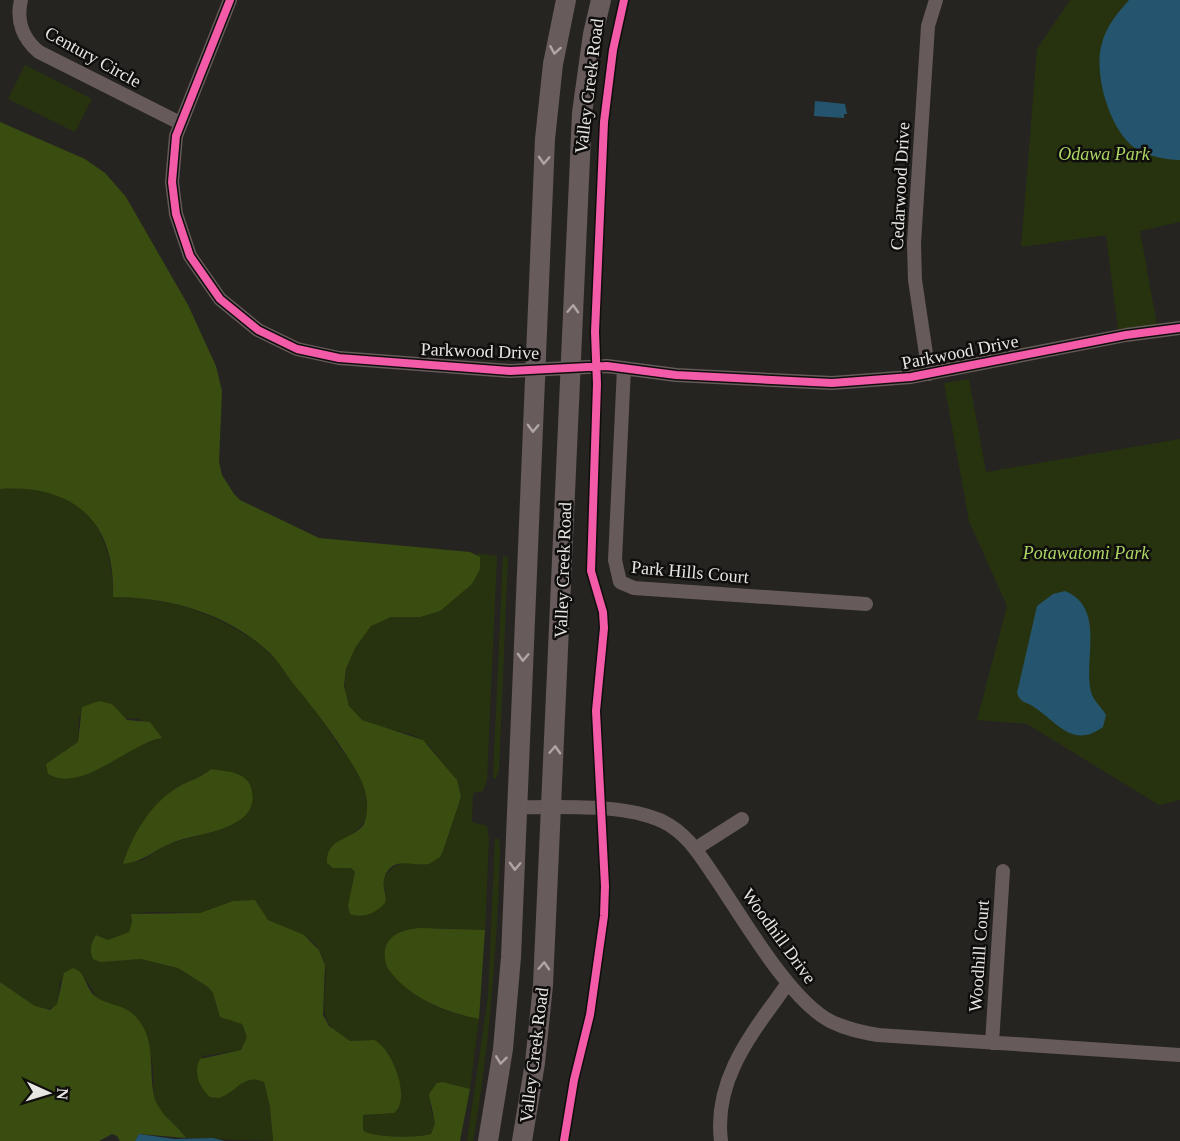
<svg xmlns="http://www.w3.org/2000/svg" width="1180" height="1141" font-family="'Times New Roman',serif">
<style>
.green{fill:#27330e;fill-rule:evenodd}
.forest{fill:#3a4d10}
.water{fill:#25556e}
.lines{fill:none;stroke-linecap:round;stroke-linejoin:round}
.minor{stroke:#665a5a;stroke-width:14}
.secondary{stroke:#685b5c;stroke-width:20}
.cycleway-casing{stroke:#0f0e0c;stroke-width:11}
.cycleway{stroke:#f35aa7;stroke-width:8}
.oneway{stroke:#aea7a6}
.labels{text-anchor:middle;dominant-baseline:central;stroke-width:5;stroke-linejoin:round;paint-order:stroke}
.street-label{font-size:18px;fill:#e7e6e3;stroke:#0f0e0c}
.park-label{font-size:18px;font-style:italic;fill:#add664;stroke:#0f0e0c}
</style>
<rect width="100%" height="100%" fill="#252421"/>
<!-- green -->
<path class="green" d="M1070,0H1180V222L1140,231L1158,331L1119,336L1106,235L1021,247L1037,49Z
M25,65L92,99L75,132L8,99Z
M969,379L986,472L1180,439V800L1159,805L1027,724L977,720L1007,606L969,521L944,383Z
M17,488C31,489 46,490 59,495C100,508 114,560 113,597C165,597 208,610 252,639C286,662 318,714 341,749C348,758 358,769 361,779C368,799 373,820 353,833L347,867L354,869L356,876L349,911C362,926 376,904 386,894L383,881C391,862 406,860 423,865L443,851L461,796C460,782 452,774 444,764C437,756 431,746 422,740C402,726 371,734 354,714C333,689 352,634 379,620C391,615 407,617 420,617L478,554L475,553L497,556L487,780L483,791L473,793L472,822L487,826L489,838L485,930L435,928L386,945L385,960C413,998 432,1010 479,1019L470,1089L443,1082L430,1105L435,1123L431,1134C420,1138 370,1138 363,1130V1115L380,1114L369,1040L350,1041C301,1017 341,982 318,948C304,928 281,933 267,919C261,914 261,905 255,900L233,901L200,913L151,912L131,914L132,922L129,932L108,940L96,935L91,951L96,961L141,959L178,968L208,987L213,993L220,1016L242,1024L247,1037L241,1050L203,1056L214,1098C234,1098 242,1071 264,1082L270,1107L273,1141L186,1138C178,1126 161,1116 156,1102C152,1091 154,1081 153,1070C151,1032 129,1012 97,998L85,978L60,981L57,1005L46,1010L35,1006L0,982V489ZM112,704L124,718L140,719L162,738L133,748L93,771L47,764L78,742L79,717ZM211,769L200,835L168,844L143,860L123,864C131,836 152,803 178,787C188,781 202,777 211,769Z
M503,556L508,557L499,770L495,780L493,777Z
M495,839H499L500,850C497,948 490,1044 473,1141H467L488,996Z"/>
<!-- forest -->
<path class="forest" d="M0,122L85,159L105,173L126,197L188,305L216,366L222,391L219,462L222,475L234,494L240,500L319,538L470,552L480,557V569L472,584L440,611L420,617H391L371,626L355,648L346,669L344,686L349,706L362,720L423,740L457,780L461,796L458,806L443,851L440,857L429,864C414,867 391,854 384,879C382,887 387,894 385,903C376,913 363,919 350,914L348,906L355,872L351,868H333L327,863C326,837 352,841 364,824C375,793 355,768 339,744C324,722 309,702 292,682C285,672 278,661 270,653C227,613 169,597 113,597C116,522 74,484 0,489Z
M99,701L112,704L127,720L150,722L162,738C127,744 82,794 48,774L46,764L78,742L82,707Z
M211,769C228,772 249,771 252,792C259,830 197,833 174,842C155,849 144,862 123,864C132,835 151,803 178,787C188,781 203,777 211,769Z
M255,900L268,920L304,935L319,950L325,965L323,1015L329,1026L350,1041L374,1040C392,1048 412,1099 394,1113L363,1115V1130C370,1138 420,1138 431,1134L435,1123L429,1094L437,1083L443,1082L470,1089L460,1141H273L270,1107L264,1082C243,1072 236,1094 218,1098L210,1097C199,1087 193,1073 200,1059L241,1050L247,1037L242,1024L220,1017L213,993L208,987L178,968L141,959L100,962L93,959C89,950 91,943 96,935L108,940L129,932L132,922L131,914L200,913L233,901Z
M421,928L485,930L479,1019C444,1012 407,997 387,967C378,940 397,929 421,928Z
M73,968C87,973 85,988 95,996C106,1005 122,1004 133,1014C160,1039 146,1075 156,1102C162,1116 178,1126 186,1138L139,1134L135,1141H120L117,1136L112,1134L99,1141H0V982L35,1006L50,1010L57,1004L64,973Z"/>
<!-- water -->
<path class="water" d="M1129,0H1180V160C1166,160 1147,156 1135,148C1109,130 1093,72 1102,43C1107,25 1117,14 1129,0Z
M815,101L845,104L847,114H844V118L814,116Z
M1065,591C1106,608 1083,659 1091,692C1093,700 1102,708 1106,715L1103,727C1073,749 1058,723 1034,707C1027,702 1020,703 1017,693L1037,606L1053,594Z
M139,1134L174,1139L213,1138L225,1141H135Z"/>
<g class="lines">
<!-- minor -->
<path class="minor" d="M21,0C16,21 23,39 39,52L180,123
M230,0L176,136L172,182L176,214L190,256L220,299L258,330L297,349L339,358L510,371L607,366L676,375L832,383L911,377L1126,335L1180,328
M624,368L615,560L620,582L634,588L866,604
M929,374L915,280L914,243L928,26L936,0
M517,807C561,808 622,803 662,821C685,832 698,852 712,873C740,913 788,999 830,1021C846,1029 861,1032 878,1035L1180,1055
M695,849L742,819
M992,1043L1003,871
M721,1141C713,1078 754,1031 788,983"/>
<!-- secondary -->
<path class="secondary" d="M488,1141L503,1049L511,957L545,139L553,64L566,0
M522,1141L535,1063L543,985L582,113L593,34L601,0"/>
<defs>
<path id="cycleway" d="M230,0L176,136L172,182L176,214L190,256L220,299L258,330L297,349L339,358L510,371L607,366L676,375L832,383L911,377L1126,335L1180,328
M564,1141L574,1080L590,1015L604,916L605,886L596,711L604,628L603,612L591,571L597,384L595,332L604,122L613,50L624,0"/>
</defs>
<!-- cycleway casing -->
<use href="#cycleway" class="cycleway-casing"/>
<!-- cycleway -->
<use href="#cycleway" class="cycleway"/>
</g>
<!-- one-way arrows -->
<defs><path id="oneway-chevron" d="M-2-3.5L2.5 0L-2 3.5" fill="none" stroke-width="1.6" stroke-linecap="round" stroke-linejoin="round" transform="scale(1.5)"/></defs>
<g class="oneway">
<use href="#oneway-chevron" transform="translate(555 50) rotate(100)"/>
<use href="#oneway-chevron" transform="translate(544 160) rotate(93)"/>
<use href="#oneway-chevron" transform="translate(573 309) rotate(-87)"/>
<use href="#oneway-chevron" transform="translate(533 428) rotate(92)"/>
<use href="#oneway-chevron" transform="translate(523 657) rotate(92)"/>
<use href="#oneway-chevron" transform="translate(555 750) rotate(-87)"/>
<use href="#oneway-chevron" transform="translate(515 866) rotate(92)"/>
<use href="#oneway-chevron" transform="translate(544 966) rotate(-87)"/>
<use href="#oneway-chevron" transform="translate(501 1060) rotate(97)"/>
</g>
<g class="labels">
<!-- street labels -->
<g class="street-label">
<text transform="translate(93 57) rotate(29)">Century Circle</text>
<text transform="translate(589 86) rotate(-83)">Valley Creek Road</text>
<text transform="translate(900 186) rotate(-87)">Cedarwood Drive</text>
<text transform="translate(480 351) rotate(2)">Parkwood Drive</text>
<text transform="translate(960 352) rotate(-11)">Parkwood Drive</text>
<text transform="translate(563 570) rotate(-88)">Valley Creek Road</text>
<text transform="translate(690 572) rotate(5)">Park Hills Court</text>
<text transform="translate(779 936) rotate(54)">Woodhill Drive</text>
<text transform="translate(979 956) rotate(-86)">Woodhill Court</text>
<text transform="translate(534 1055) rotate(-83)">Valley Creek Road</text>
</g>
<!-- park labels -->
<g class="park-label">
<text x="1104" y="154">Odawa Park</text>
<text x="1086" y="553">Potawatomi Park</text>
</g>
</g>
<!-- north arrow -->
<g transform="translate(48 1093) rotate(94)" stroke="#0f0e0c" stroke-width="4.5" paint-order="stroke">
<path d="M0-4.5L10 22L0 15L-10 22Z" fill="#e7e6e3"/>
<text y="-9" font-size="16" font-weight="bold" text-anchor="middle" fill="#e7e6e3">N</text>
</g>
</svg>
